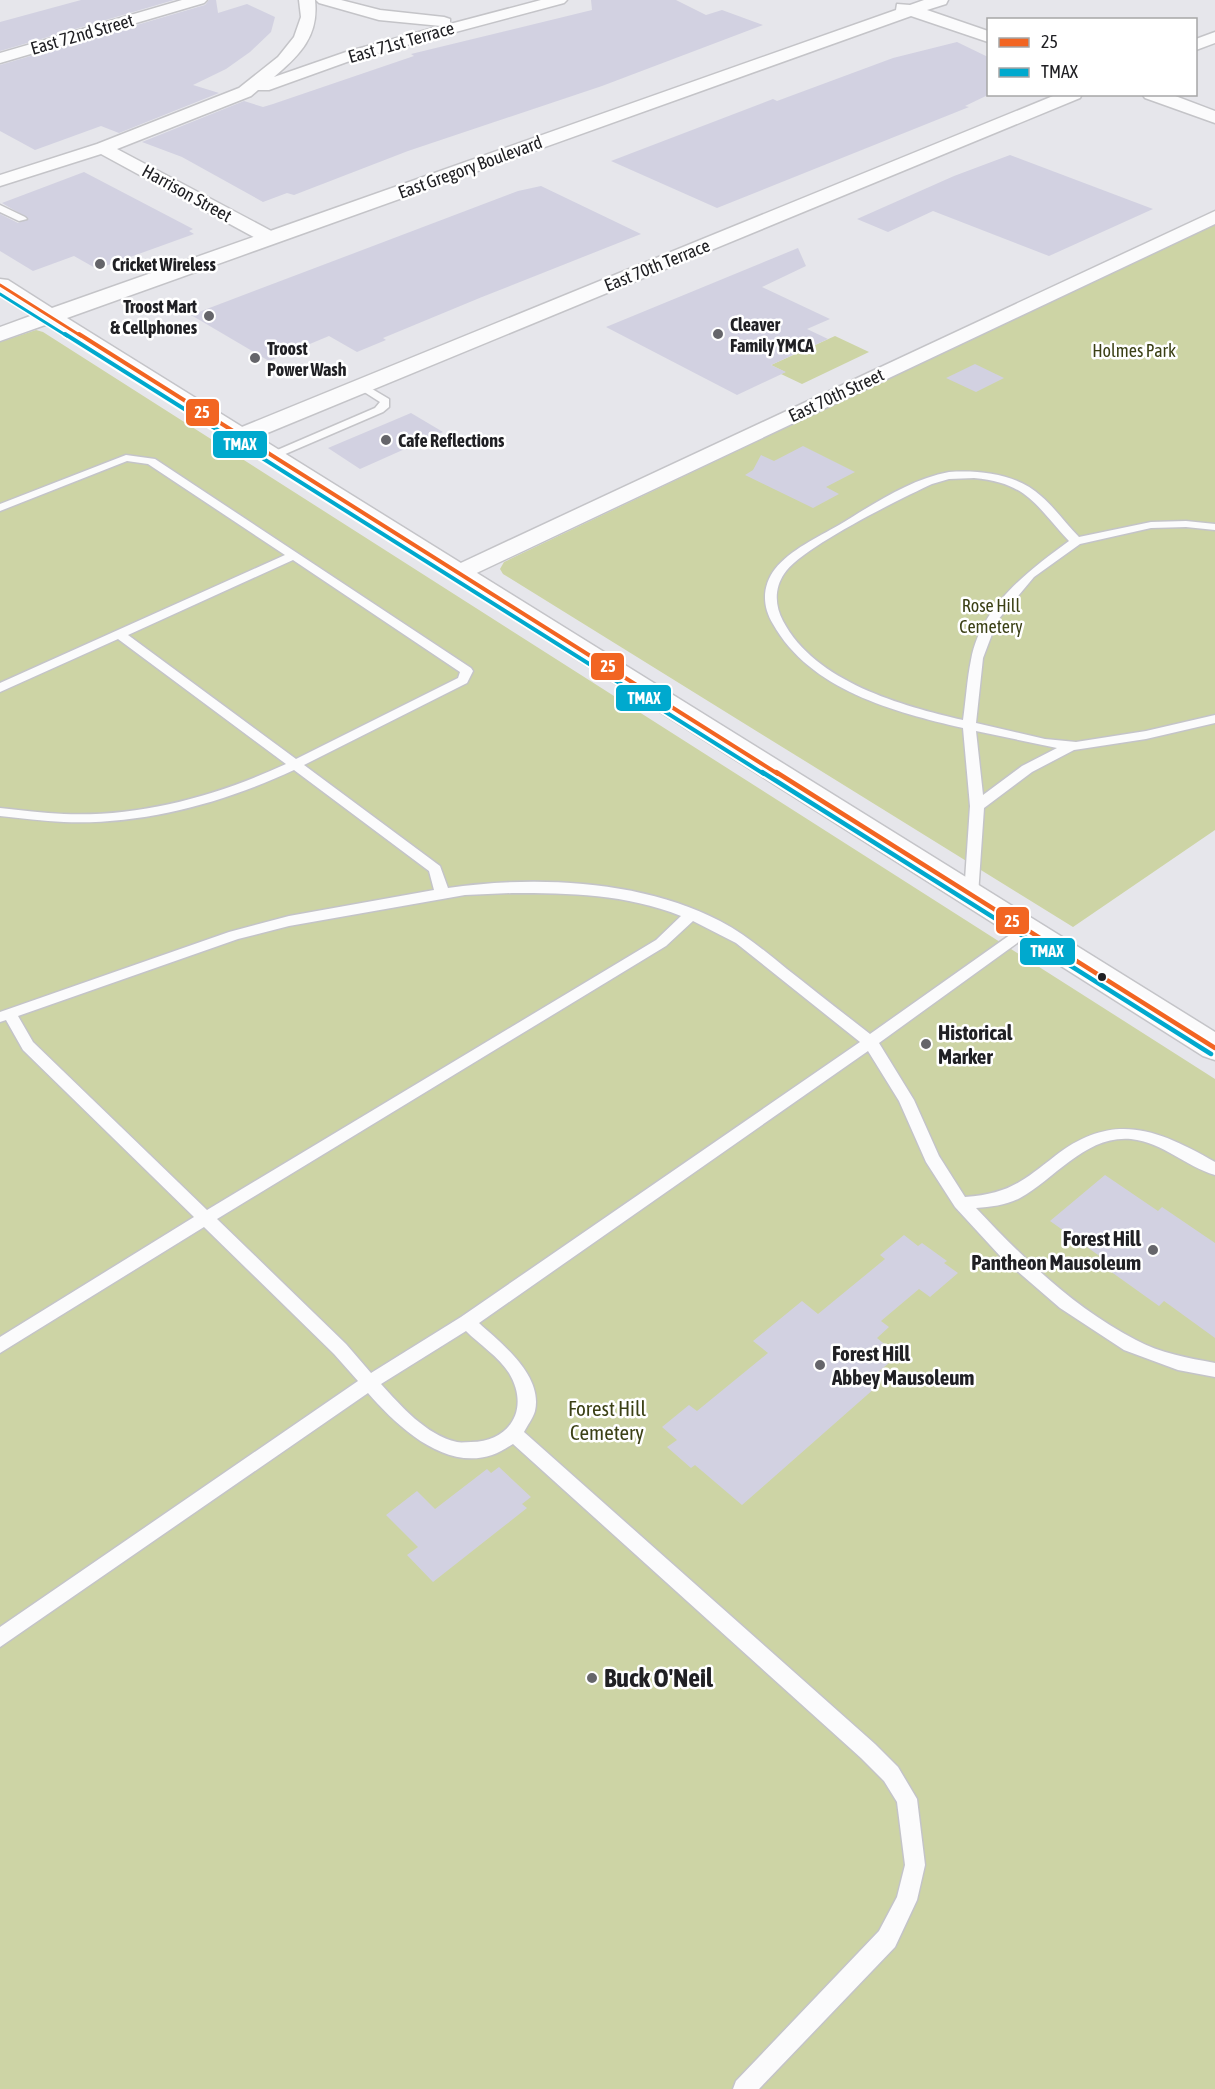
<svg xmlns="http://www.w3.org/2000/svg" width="1215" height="2089" font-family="'Asap Condensed',sans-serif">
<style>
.green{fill:#cdd4a5}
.building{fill:#d2d1e1}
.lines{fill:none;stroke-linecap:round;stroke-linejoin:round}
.service-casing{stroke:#c4c4c8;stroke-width:3}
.minor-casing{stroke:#c4c4c8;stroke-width:3}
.secondary-casing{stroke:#c4c4c8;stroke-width:3}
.service{fill:#fbfbfc;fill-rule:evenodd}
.minor{fill:#fbfbfc;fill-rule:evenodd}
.secondary{fill:#fbfbfc;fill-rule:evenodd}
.bus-1-far2-casing{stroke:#fff;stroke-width:6}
.bus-1-far1-casing{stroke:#fff;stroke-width:8}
.bus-1-casing{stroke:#fff;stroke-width:9}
.bus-2-far2-casing{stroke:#fff;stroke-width:6}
.bus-2-far1-casing{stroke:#fff;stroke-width:8}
.bus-2-casing{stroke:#fff;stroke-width:9}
.bus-1-far2{stroke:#f26522;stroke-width:3}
.bus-1-far1{stroke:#f26522;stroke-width:4}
.bus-1{stroke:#f26522;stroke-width:4.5}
.bus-2-far2{stroke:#00a9ce;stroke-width:3}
.bus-2-far1{stroke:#00a9ce;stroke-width:4}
.bus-2{stroke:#00a9ce;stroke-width:4.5}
.poi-dot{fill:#65656a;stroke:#fff;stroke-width:2}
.bus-dot{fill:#202024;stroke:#fff;stroke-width:2}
.labels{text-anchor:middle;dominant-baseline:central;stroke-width:5;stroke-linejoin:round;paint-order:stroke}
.far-street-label{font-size:18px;fill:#202024;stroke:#fff}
.far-poi-label{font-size:18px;font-weight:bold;fill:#202024;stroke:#fff;text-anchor:start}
.far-park-label{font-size:18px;fill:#3b4015;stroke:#fff}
.poi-label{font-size:21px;font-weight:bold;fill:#202024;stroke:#fff;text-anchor:start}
.park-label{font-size:21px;fill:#3b4015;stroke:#fff}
.near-poi-label{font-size:26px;font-weight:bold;fill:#202024;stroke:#fff;text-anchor:start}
.line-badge{stroke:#fff;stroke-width:2}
.badge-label{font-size:16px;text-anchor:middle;font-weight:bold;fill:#fff}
</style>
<rect width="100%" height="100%" fill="#e6e6eb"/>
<!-- green -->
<path class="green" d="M1215,223V830L1073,927L503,574L500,569L504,562Z
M36,330L43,332L1215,1079V2089H0V342Z
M835,336L869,352L802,384L781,374L785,372L771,365Z"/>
<!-- building -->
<path class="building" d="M81,0H174L0,51V22Z
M209,0H216L218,13L247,4L275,17L271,32L250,52L226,69L193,85L219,93L119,133L101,126L35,150L0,131V65L205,5Z
M591,0H676L706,15L722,10L763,25L602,86L408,151L294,195L287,193L263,202L182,157L142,142L244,101L263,107L273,104L414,56L411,54L592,10Z
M957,42L988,57V95L965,106L969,107L717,208L611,161L773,99L777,101L893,58Z
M1010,155L1153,209L1049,256L933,211L888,232L857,219L954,176Z
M84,172L193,229L189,231L194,234L97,269L74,256L33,271L0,251V214L18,223L29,219L2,203Z
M541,186L641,234L482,297L383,338L386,340L357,352L329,336L269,361L191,315L518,191Z
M798,248L806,266L762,287L830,319L807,329L828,339L771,365L786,372L737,395L606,327Z
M975,364L1004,378L976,392L946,378Z
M411,413L443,432L360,469L328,448Z
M803,446L855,472L826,487L839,494L813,508L745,475L753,470L761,455L774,461Z
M1105,1175L1158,1211L1162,1207L1215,1243V1338L1164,1301L1159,1306L1096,1261L1101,1257L1050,1221Z
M904,1235L918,1246L922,1243L947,1261L944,1263L958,1273L930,1297L919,1289L881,1321L889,1327L877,1338L898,1355L875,1375L880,1378L872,1385L875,1388L742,1505L695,1465L691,1468L667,1447L677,1440L662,1427L689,1405L697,1411L768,1353L753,1341L802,1301L818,1314L885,1259L880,1255Z
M499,1467L531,1497L522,1504L527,1508L433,1582L407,1555L418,1547L386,1515L417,1491L435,1509L487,1469L491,1473Z"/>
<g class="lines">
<defs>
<path id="service" d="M0,205L25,217L27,219L19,221L0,212Z
M362,383L389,399V407L383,412L276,458H268V454L375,408L380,402L358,388L357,386Z
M126,455L155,459L471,668L473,671L467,683L304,765L440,866L448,888C535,875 642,880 720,921C745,934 766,952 787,969C815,991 843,1013 870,1034L1021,927H1031L1033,930L1031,933L879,1043L914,1100L939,1156L965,1197C1008,1194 1022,1182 1055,1156C1113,1111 1157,1129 1215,1162V1175C1185,1166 1164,1143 1131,1139C1086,1135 1056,1178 1020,1198C1007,1205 991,1207 976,1208C1023,1258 1074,1308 1136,1340C1160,1353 1188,1358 1215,1363V1377L1178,1370L1124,1350L1060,1308L1001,1257L955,1207L926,1162L899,1101L868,1051L479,1323C502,1344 543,1375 535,1411C533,1418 527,1426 524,1432L875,1744L898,1767L917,1799L925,1865L917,1900L895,1947L759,2089H733L736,2081L879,1931L897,1897L905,1865L897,1802L884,1781L861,1758L513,1444C506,1448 499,1453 492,1455C444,1471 397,1426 368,1393L0,1647V1627L358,1381L334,1354L204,1227L0,1353V1337L194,1217L23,1050L6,1020L0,1022V1012L229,932L289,916L434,890L429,871L294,770C223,803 143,825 64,822C43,821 21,818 0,816V808C21,810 43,813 64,814C141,817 216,796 286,764L118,639L0,692V683L285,555L148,464L127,461L0,511V504ZM293,560L460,672L458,678L296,759L128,635ZM512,893C570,893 626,894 681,916L656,940L207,1210L33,1042L18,1016L238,939L289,926L465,895ZM693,921L736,943L860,1042L461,1317L371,1373L346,1344L217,1219L666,946ZM466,1331C479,1344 499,1357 509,1373C530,1408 511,1441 471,1442C466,1442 461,1443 457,1442C426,1435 401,1406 381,1384Z
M949,472C981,470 1017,474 1041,496C1055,508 1066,524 1079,537L1151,522L1186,521L1215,524V530L1186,527L1151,528L1080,544L1034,577L997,621L983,658L976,723L1045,739L1076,742L1146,731L1215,715V723L1146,739L1074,750L1032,772L984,808L978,895L971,900L964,895L970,806L963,728C894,712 810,690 773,624C762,606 762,586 775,569C790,550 818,537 839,525C872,505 910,479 949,472ZM974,478C1028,483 1035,505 1069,541C1028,571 981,606 971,660C967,679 966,700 963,720C902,706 815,682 783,621C775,606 774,589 784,574C800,548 902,498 932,484L949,479ZM976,731L1057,748L1022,766L983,795Z"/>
<path id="minor" d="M182,0H207L204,3L0,63V53Z
M299,0H315C319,36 300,55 274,77L346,52L441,26L379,20L319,3L316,0H341L380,10L444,17L450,19V24L541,0H567L564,3L358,58L269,90H258L251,96L117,149L277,234L279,238L277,242H263L101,154L0,186V175L97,144L239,88L278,57L294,37L301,17Z
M1215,32V43L1196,50V39Z
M1058,94H1082L1080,98L248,441L240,442L232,441L229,436L232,431Z
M1215,211V224L466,578L458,580L450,578L446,573L450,568Z"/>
<path id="secondary" d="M924,0H948L946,4L927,10L988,31V42L911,16L67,318L1215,1032V1060L1203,1056L48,324L0,341V327L33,315L0,294V279L8,280L52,308L896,10L897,4L910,5Z
M1142,94H1170L1215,111V123L1145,98Z"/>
</defs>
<!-- service casing -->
<use href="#service" class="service-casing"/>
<!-- minor casing -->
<use href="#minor" class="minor-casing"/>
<!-- secondary casing -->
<use href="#secondary" class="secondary-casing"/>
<!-- service -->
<use href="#service" class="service"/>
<!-- minor -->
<use href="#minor" class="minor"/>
<!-- secondary -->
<use href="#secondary" class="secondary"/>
<defs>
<path id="bus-1-far2" d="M0,285L81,336"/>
<path id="bus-1-far1" d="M79,334L778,774"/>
<path id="bus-1" d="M776,772L1215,1048"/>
<path id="bus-2-far2" d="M0,294L67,336"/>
<path id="bus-2-far1" d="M65,334L764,774"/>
<path id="bus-2" d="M762,772L1211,1054"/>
</defs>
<!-- bus-1-far2 casing -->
<use href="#bus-1-far2" class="bus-1-far2-casing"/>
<!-- bus-1-far1 casing -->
<use href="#bus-1-far1" class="bus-1-far1-casing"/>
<!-- bus-1 casing -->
<use href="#bus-1" class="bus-1-casing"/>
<!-- bus-2-far2 casing -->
<use href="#bus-2-far2" class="bus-2-far2-casing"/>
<!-- bus-2-far1 casing -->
<use href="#bus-2-far1" class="bus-2-far1-casing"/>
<!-- bus-2 casing -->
<use href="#bus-2" class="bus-2-casing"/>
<!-- bus-1-far2 -->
<use href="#bus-1-far2" class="bus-1-far2"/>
<!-- bus-1-far1 -->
<use href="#bus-1-far1" class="bus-1-far1"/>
<!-- bus-1 -->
<use href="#bus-1" class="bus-1"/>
<!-- bus-2-far2 -->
<use href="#bus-2-far2" class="bus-2-far2"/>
<!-- bus-2-far1 -->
<use href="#bus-2-far1" class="bus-2-far1"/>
<!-- bus-2 -->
<use href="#bus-2" class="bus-2"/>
</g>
<!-- markers -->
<g class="poi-dot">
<circle cx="100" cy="264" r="6"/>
<circle cx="209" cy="316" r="6"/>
<circle cx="718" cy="334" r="6"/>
<circle cx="255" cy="358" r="6"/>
<circle cx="386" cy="440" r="6"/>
<circle cx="926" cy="1044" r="6"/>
<circle cx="1153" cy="1250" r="6"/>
<circle cx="820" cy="1365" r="6"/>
<circle cx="592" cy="1678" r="6"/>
</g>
<circle class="bus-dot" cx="1102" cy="977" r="5"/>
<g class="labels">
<!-- far-street labels -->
<g class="far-street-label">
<text transform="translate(82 34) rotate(-16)">East 72nd Street</text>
<text transform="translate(401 42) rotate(-16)">East 71st Terrace</text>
<text transform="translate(470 167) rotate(-20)">East Gregory Boulevard</text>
<text transform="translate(187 193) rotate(29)">Harrison Street</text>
<text transform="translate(657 265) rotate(-22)">East 70th Terrace</text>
<text transform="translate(836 395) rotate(-25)">East 70th Street</text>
</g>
<!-- far-poi labels -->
<g class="far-poi-label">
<text x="112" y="264">Cricket Wireless</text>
<text x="197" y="306" text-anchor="end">Troost Mart<tspan x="197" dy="21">&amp; Cellphones</tspan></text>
<text x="730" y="324">Cleaver<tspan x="730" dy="21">Family YMCA</tspan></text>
<text x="267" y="348">Troost<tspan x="267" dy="21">Power Wash</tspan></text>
<text x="398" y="440">Cafe Reflections</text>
</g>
<!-- far-park labels -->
<g class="far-park-label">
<text x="1134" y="350">Holmes Park</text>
<text x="991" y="605">Rose Hill<tspan x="991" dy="21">Cemetery</tspan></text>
</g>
<!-- poi labels -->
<g class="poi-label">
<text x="938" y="1032">Historical<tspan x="938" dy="24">Marker</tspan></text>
<text x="1141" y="1238" text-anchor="end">Forest Hill<tspan x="1141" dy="24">Pantheon Mausoleum</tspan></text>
<text x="832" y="1353">Forest Hill<tspan x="832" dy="24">Abbey Mausoleum</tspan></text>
</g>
<!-- park labels -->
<g class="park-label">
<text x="607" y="1408">Forest Hill<tspan x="607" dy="24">Cemetery</tspan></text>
</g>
<!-- near-poi labels -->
<g class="near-poi-label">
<text x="604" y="1678">Buck O'Neil</text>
</g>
</g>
<g class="line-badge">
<rect x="185" y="398" width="35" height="29" rx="6" fill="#f26522"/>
<rect x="212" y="430" width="56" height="29" rx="6" fill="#00a9ce"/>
<rect x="590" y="652" width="35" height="29" rx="6" fill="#f26522"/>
<rect x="615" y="684" width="57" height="28" rx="6" fill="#00a9ce"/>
<rect x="995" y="906" width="35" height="29" rx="6" fill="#f26522"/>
<rect x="1019" y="937" width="57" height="29" rx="6" fill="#00a9ce"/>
</g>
<g class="badge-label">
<text x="202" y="418">25</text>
<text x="240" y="450">TMAX</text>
<text x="608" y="672">25</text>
<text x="644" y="704">TMAX</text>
<text x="1012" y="927">25</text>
<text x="1047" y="957">TMAX</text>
</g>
<!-- legend -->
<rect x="987" y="18" width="210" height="78" fill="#ffffff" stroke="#a6a6a7" stroke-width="1.5"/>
<rect x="999" y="38" width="30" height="9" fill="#f26522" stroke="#a6a6a7" stroke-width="1.5"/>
<text x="1041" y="48" font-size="18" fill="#202024">25</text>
<rect x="999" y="68" width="30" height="9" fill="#00a9ce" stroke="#a6a6a7" stroke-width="1.5"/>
<text x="1041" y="78" font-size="18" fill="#202024">TMAX</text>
</svg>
